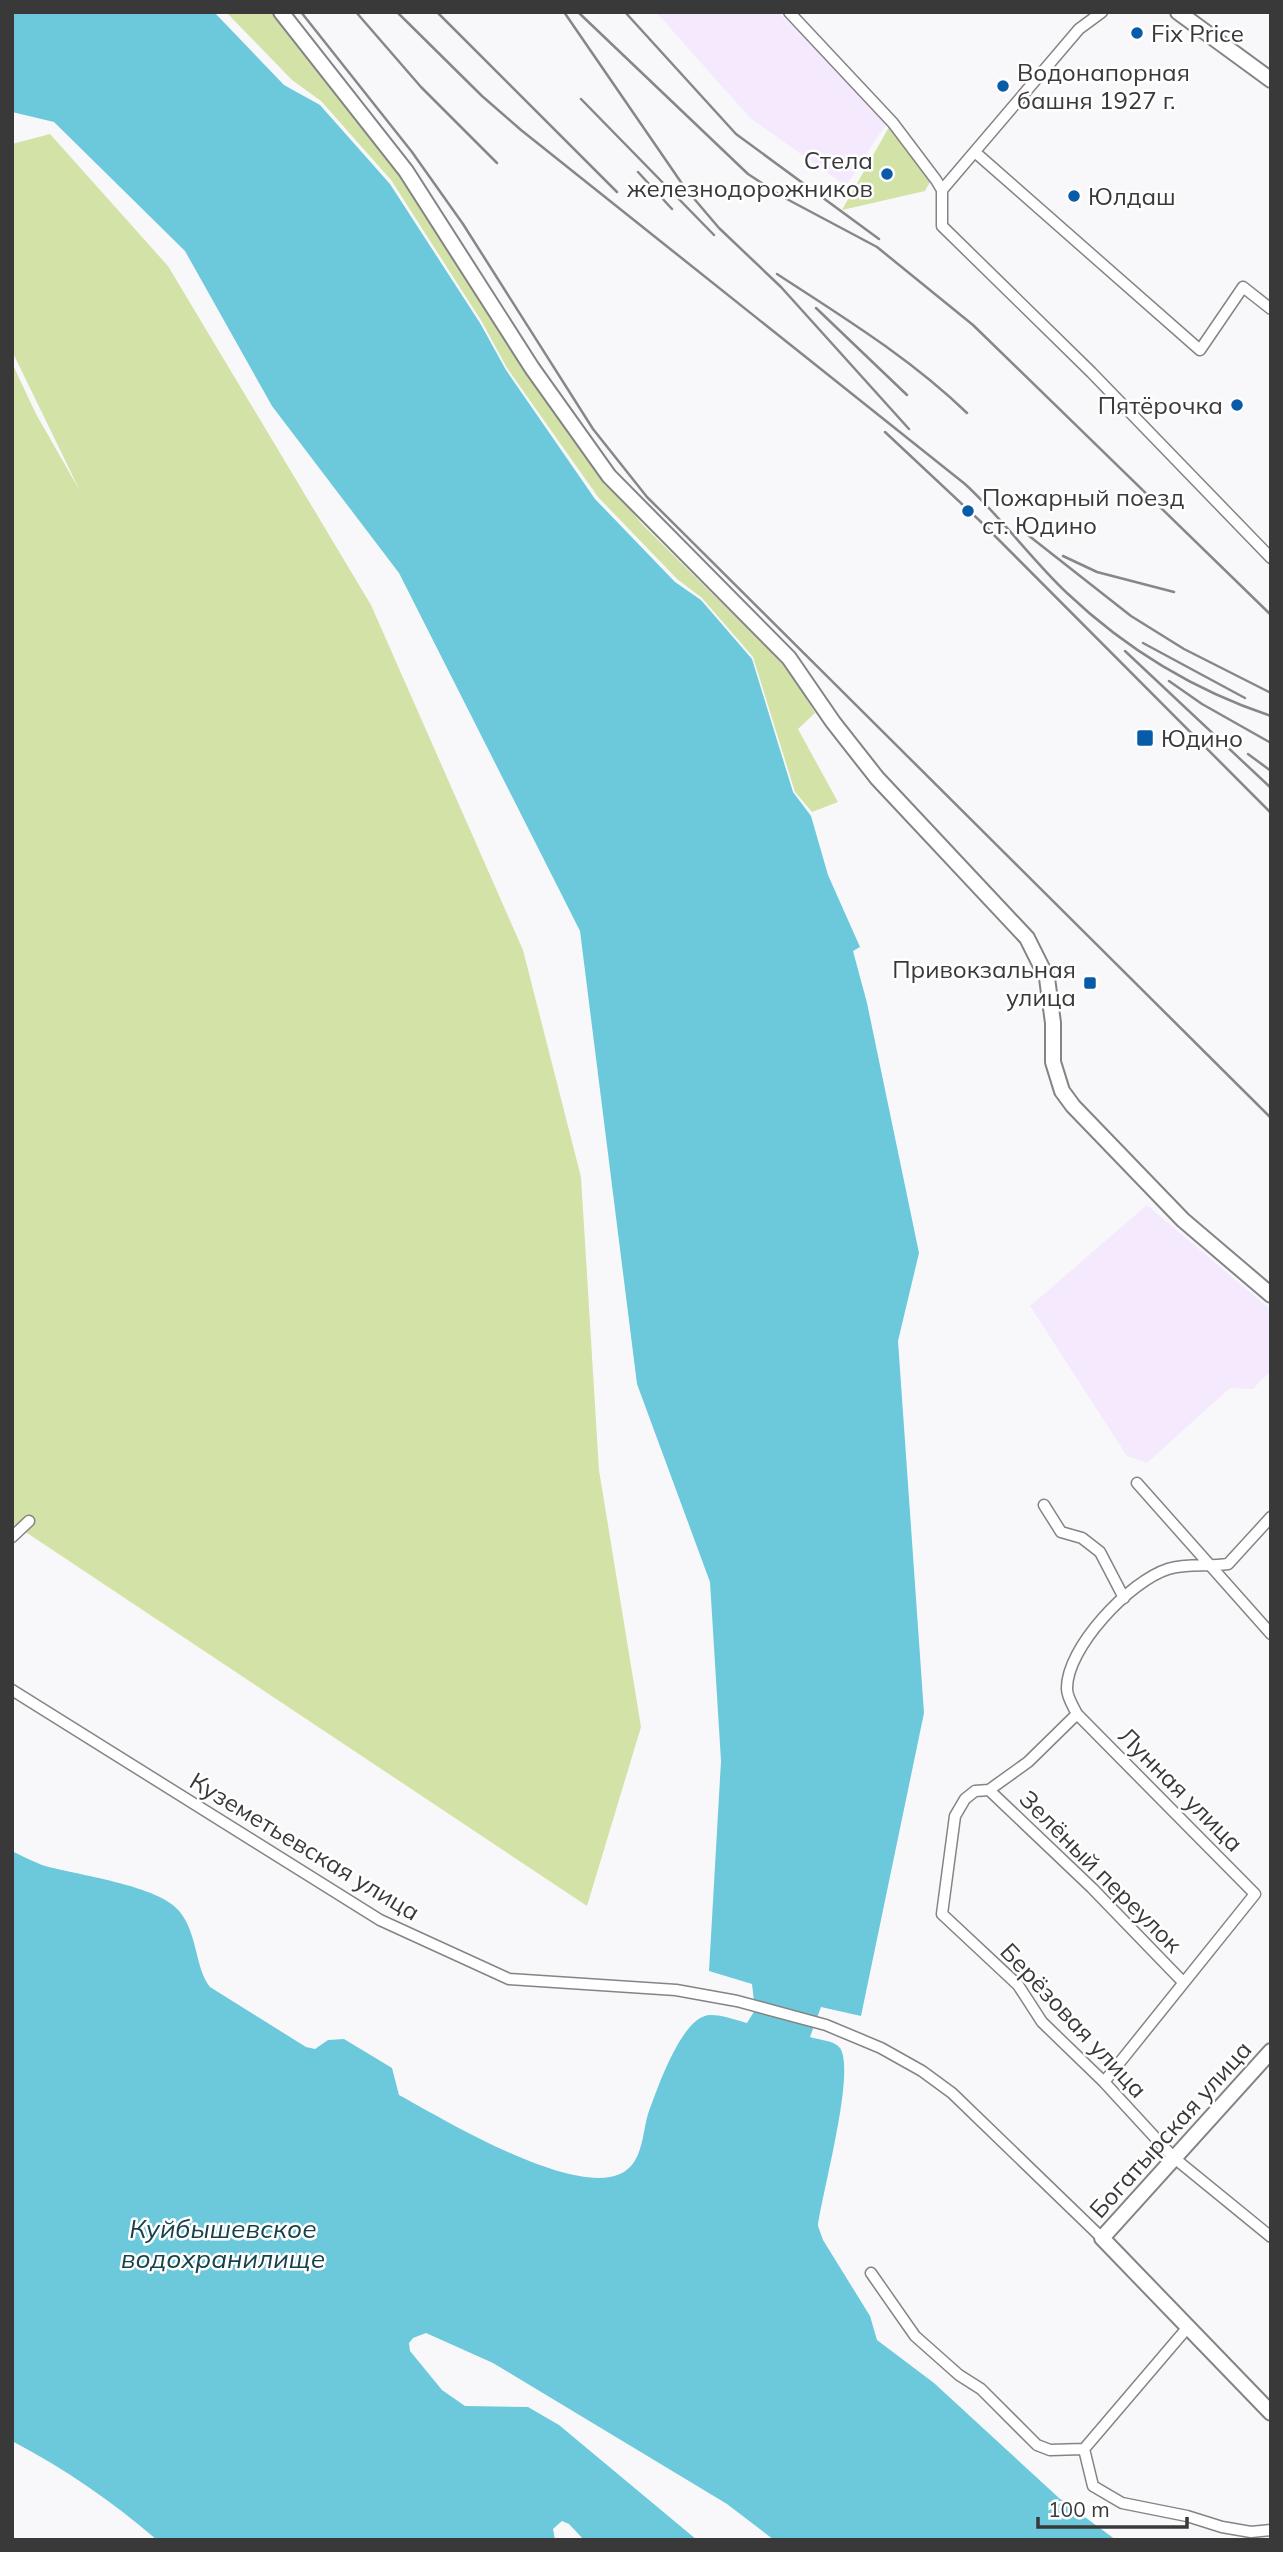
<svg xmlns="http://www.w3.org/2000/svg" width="1283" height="2552" font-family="Mulish,sans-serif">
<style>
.industrial{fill:#f5e9fd}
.green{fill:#d3e2a7}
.water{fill:#6bc9db}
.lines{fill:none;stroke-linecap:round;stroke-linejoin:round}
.street-casing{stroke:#848486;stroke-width:13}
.secondary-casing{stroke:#848486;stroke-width:18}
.street{stroke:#fff;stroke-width:10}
.secondary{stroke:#fff;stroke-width:14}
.rail{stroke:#878789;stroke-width:2.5}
.poi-dot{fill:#075ba9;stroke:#fff;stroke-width:2.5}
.labels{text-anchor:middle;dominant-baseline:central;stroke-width:5;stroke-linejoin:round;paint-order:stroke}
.poi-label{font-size:24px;fill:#39393a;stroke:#fff;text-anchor:start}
.street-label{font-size:24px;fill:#39393a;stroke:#fff}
.water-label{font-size:26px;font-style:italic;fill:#16424a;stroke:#fff}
</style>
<rect width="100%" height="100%" fill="#f8f8fb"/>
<!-- industrial -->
<path class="industrial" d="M656,12H778L888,121L846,186L750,118Z
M1147,1205L1271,1310V1371L1253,1389L1230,1388L1147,1463L1127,1456L1030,1306Z"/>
<!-- green -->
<path class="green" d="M226,12H271L400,174L570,437L642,524L790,671L815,713L798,729L838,802L812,812L795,792L753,657L702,598L677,579L598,497L507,368L482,322L391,180L321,101L292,80Z
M889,127L930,182L925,191L842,210Z
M50,134L168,266L371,605L523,950L581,1177L599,1470L641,1727L587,1906L12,1523V363L36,414L80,491L12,351V144Z"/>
<!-- water -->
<path class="water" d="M12,12H214L284,85L320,105L390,184L480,323L506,370L595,499L675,582L701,600L752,659L793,792L811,816L828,875L860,947L853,951L867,1003L919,1253L898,1341L924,1713L861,2016L821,2007L810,2037C818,2040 834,2040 840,2048C856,2071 822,2193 818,2226L823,2240L870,2316L877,2340L934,2383L1059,2498L1116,2540H774L727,2504L493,2363L426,2333L413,2338L409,2343L410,2351L442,2390L465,2406L528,2407L559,2425L697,2540H584L569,2524L562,2521L553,2529L555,2540H157C112,2501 65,2469 12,2441V1851C22,1856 32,1861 42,1865C75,1875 160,1885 180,1912C198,1935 195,1968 210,1987L306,2047L315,2049L328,2040L344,2039L392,2068L399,2095C445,2120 570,2196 620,2174C643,2164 642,2134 648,2114C657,2090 682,2014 711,2015C723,2015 736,2020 747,2023L755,2010L752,1984L709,1971L721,1761L710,1582L637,1384L580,931L399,573L272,406L185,251L54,122L12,112Z"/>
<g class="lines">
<defs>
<path id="street" d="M789,12L893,123L936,180L942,190V226L1091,372L1271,558
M976,153L1200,350L1243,287L1271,309
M942,190L1079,29L1102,12
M1137,1483L1271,1634
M1044,1505L1061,1532L1082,1538L1100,1552L1124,1598
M1271,1517L1228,1564C1208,1567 1187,1563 1168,1569C1130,1581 1066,1648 1067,1689C1067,1697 1073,1706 1077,1714L1028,1762L989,1790L975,1791L965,1799L955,1816L942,1914L1018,1985L1042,2022L1104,2082L1173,2157L1271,2237
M12,1537L29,1521
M12,1690L380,1920L509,1979L676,1990L737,2001L826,2025L881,2048L922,2071L952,2093L1102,2238
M1077,1714L1255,1894L1104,2082
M989,1790L1092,1888L1182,1981
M871,2273L915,2336L959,2375L981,2389L1037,2445L1050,2450L1084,2449L1093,2486L1122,2503L1187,2516L1222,2527L1251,2532L1271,2530
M1084,2449L1188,2327"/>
<path id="secondary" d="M281,12L406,171L532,368L609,476L789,658L833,722L877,778L1027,938L1047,978L1053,1023V1062L1062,1091L1073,1106L1183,1220L1271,1295
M1178,12L1271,80
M1271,2051L1102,2238L1271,2413"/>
</defs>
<!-- street casing -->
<use href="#street" class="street-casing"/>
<!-- secondary casing -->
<use href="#secondary" class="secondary-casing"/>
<!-- street -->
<use href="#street" class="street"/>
<!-- secondary -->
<use href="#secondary" class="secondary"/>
<!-- rail -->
<path class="rail" d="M301,12L412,152L463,224L593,429L647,497L1271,1118
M356,12L421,87L497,163
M397,12L482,96L521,130L965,484C1002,518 1031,559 1067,593C1127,650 1193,690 1271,716
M437,12L617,192
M564,12L685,188L719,228L781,287L909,429
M578,12L748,174L783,197L877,247L973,325L1271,615
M625,12L736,134L879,239
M581,99L714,235
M638,172L672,209
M777,274C843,317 910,358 967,413
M816,308L907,395
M885,432L979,520L1271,813
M1019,528L1131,616L1184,649L1271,693
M1063,556L1097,572L1174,592
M1143,643L1245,698
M1125,651L1271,788
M1169,681L1202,704L1271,743
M1248,754L1271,771"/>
</g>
<!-- markers -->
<g class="poi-dot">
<circle cx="1137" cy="33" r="7"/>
<circle cx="1003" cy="86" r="7"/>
<circle cx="887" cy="174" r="7"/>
<circle cx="1074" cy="196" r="7"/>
<circle cx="1237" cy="405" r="7"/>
<circle cx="968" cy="511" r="7"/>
<rect x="1136" y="729" width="18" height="18" rx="3.5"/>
<rect x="1083" y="976" width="14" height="14" rx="3.5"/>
</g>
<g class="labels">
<!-- poi labels -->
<g class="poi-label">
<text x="1151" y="33">Fix Price</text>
<text x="1017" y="72">Водонапорная<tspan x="1017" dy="28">башня 1927 г.</tspan></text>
<text x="873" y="160" text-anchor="end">Стела<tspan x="873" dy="28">железнодорожников</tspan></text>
<text x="1088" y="196">Юлдаш</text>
<text x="1223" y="405" text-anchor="end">Пятёрочка</text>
<text x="982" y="497">Пожарный поезд<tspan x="982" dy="28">ст. Юдино</tspan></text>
<text x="1161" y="738">Юдино</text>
<text x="1076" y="969" text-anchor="end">Привокзальная<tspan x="1076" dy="28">улица</tspan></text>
</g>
<!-- street labels -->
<g class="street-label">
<text transform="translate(1181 1789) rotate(45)">Лунная улица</text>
<text transform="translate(305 1846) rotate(31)">Куземетьевская улица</text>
<text transform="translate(1101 1871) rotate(45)">Зелёный переулок</text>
<text transform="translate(1074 2020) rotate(47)">Берёзовая улица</text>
<text transform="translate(1170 2129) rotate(-48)">Богатырская улица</text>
</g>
<!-- water labels -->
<g class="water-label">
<text x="223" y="2228">Куйбышевское<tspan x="223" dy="30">водохранилище</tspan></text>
</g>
</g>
<!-- border -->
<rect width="1283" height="2552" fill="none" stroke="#39393a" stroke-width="28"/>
<!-- scale -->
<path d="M1038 2517v10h149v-10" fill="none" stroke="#39393a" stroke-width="3.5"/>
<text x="1048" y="2517" font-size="21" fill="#39393a" stroke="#ffffff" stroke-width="5" paint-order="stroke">100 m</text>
</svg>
